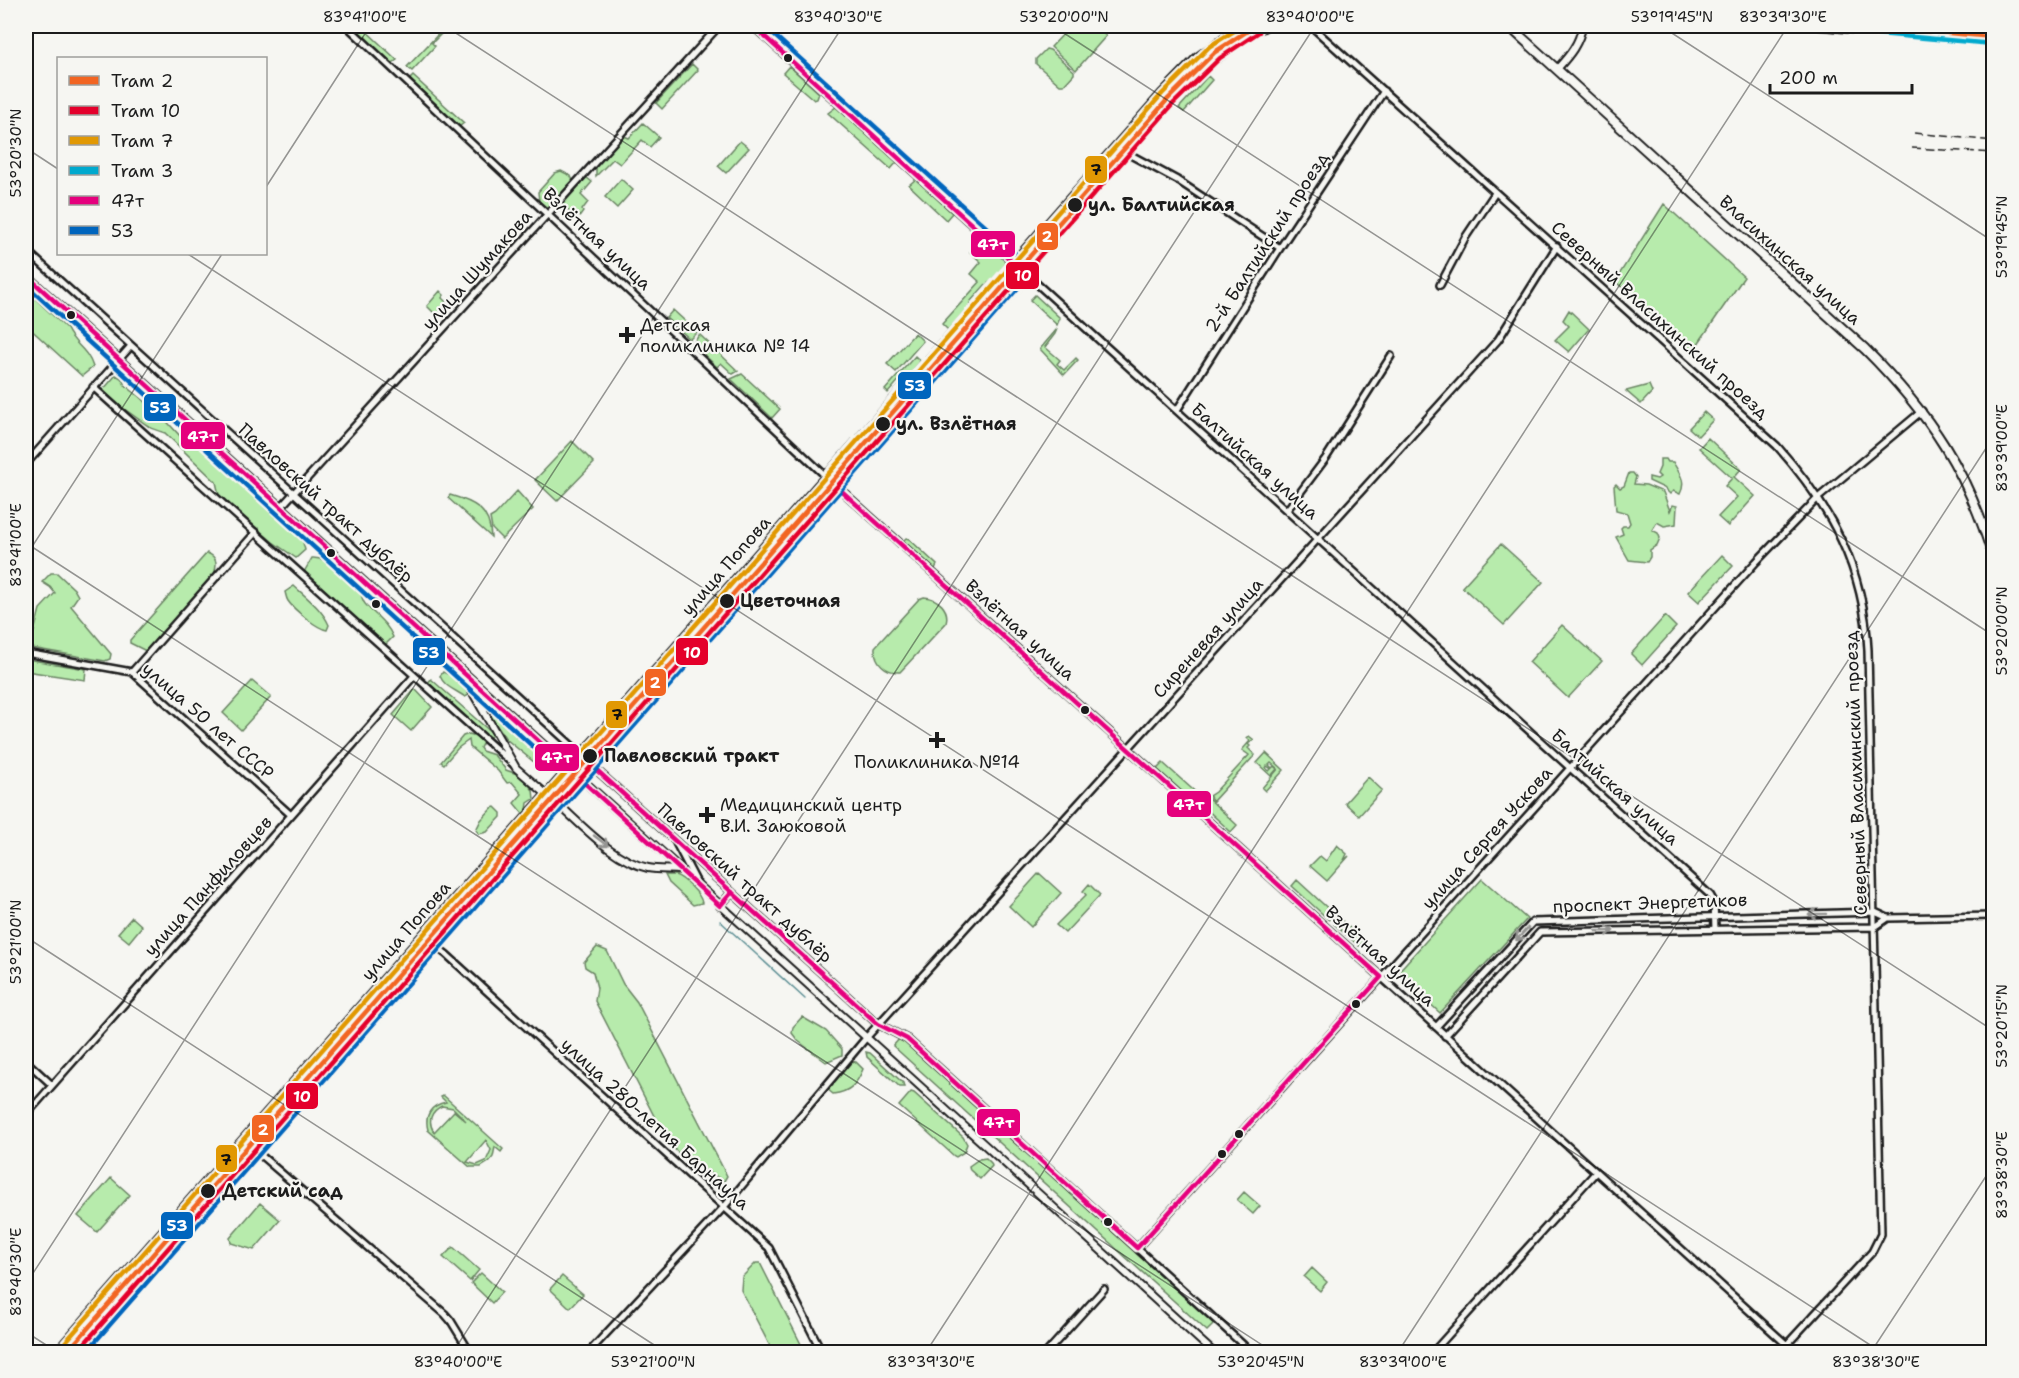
<svg xmlns="http://www.w3.org/2000/svg" width="2019" height="1378" font-family="'Shantell Sans',sans-serif">
<style>
.green{fill:#b7ebac;stroke:#6a8464;stroke-width:1.5;fill-rule:evenodd}
.lines{fill:none;stroke-linecap:round;stroke-linejoin:round}
.stream{stroke:#5f9095;stroke-width:1.5}
.minor-casing{stroke:#1c1c1c;stroke-width:10}
.major-casing{stroke:#1c1c1c;stroke-width:10}
.highway-casing{stroke:#1c1c1c;stroke-width:12}
.minor{stroke:#f6f6f2;stroke-width:5}
.major{stroke:#f6f6f2;stroke-width:6}
.highway{stroke:#f6f6f2;stroke-width:8}
.rail{stroke:#1c1c1c;stroke-width:1.5;stroke-dasharray:9 4.5;stroke-linecap:butt}
.bus-1-casing{stroke:#f6f6f2;stroke-width:9}
.bus-2-casing{stroke:#f6f6f2;stroke-width:9}
.bus-1{stroke:#e5007d;stroke-width:4.5}
.bus-2{stroke:#0065bd;stroke-width:4.5}
.tram-1-casing{stroke:#f6f6f2;stroke-width:9}
.tram-2-casing{stroke:#f6f6f2;stroke-width:9}
.tram-3-casing{stroke:#f6f6f2;stroke-width:9}
.tram-4-casing{stroke:#f6f6f2;stroke-width:9}
.tram-1{stroke:#f26522;stroke-width:4.5}
.tram-2{stroke:#e4002b;stroke-width:4.5}
.tram-3{stroke:#e19803;stroke-width:4.5}
.tram-4{stroke:#00a9ce;stroke-width:4.5}
.oneway{stroke:#949492}
.ticks{fill:none;stroke:#1c1c1c;stroke-width:1.5;stroke-opacity:0.45}
.bus-dot{fill:#1c1c1c;stroke:#f6f6f2;stroke-width:2}
.labels{text-anchor:middle;dominant-baseline:central;stroke-width:4.5;stroke-linejoin:round;paint-order:stroke}
.stop-label{font-size:18px;font-weight:bold;fill:#1c1c1c;stroke:#f6f6f2;text-anchor:start}
.street-label{font-size:18px;fill:#1c1c1c;stroke:#f6f6f2}
.poi-label{font-size:18px;fill:#1c1c1c;stroke:#f6f6f2;text-anchor:start}
.line-badge{stroke:#f6f6f2;stroke-width:2}
.badge-label{font-size:16px;text-anchor:middle;font-weight:bold;fill:#fff}
.pale-badge-label{font-size:16px;text-anchor:middle;font-weight:bold;fill:#111}
.neatline{fill:none;stroke:#1c1c1c;stroke-width:2}
.ticks-label{font-size:15px;text-anchor:middle;fill:#1c1c1c}
</style>
<rect width="100%" height="100%" fill="#f6f6f2"/>
<filter id="ink" filterUnits="userSpaceOnUse"><feTurbulence type="fractalNoise" baseFrequency=".0167" numOctaves="2"/><feDisplacementMap in="SourceGraphic" scale="12" xChannelSelector="R" yChannelSelector="G"/><feConvolveMatrix kernelMatrix="1 2 1 2 8 2 1 2 1" color-interpolation-filters="sRGB"/></filter>
<g filter="url(#ink)">
<!-- green -->
<path class="green" d="M361,26L397,60L391,64L358,33V29Z
M446,26H449L432,43L435,46L412,71L407,67Z
M1071,26H1094L1106,36L1076,70L1051,47Z
M1046,49L1050,50L1074,71V74L1064,85H1060L1036,64V59Z
M692,64L698,70L662,109L656,103Z
M789,66L819,93L817,99L814,100L783,73Z
M413,76L464,123L460,126H457L411,83L410,79Z
M1208,76L1212,80L1184,112L1179,108Z
M836,107L897,162L891,169L828,113Z
M643,123L659,137L650,147L642,140L620,164L613,159L596,176V166L624,136L629,138Z
M740,141L749,148L726,173L718,166Z
M561,171L571,176L573,181L551,205L546,207L539,201L538,192L555,173Z
M586,177L592,182L581,195L588,202L582,210L583,212L580,216L571,213L564,207L561,211L558,208Z
M621,179L633,190L617,208L605,197Z
M916,179L952,213L946,220L909,185Z
M1664,204L1744,277L1693,351L1615,281Z
M981,239L1005,260V267L994,279L985,285L971,301L966,312L952,328L947,329L942,324L980,282L971,274L981,262L970,252Z
M26,290L67,329C74,345 87,348 93,367L82,376L26,325Z
M440,291L444,295L442,298L450,306L439,318L427,306Z
M1035,295L1060,318L1057,325L1030,300Z
M673,310L697,332L690,339L666,318Z
M1569,310L1589,329L1569,352L1555,340L1569,326L1563,320Z
M1057,329L1055,334L1045,347L1060,360L1057,364L1064,370L1076,358L1078,360L1064,375L1040,349Z
M915,333L923,341L896,372L887,364Z
M699,335H700L738,371L733,374L721,363L717,367L693,344Z
M915,356L919,360L920,364L905,381L901,378L888,393L885,390Z
M742,374L780,409L772,418L731,379Z
M116,375L121,378L125,385L160,414L182,438L199,445L302,539L305,550L296,558L273,542L219,495L216,482L165,433L151,428L116,403L103,390Z
M1649,385L1652,392L1641,404L1626,391Z
M1704,412L1713,420L1698,436L1689,428Z
M1708,438L1741,469L1734,477L1755,496L1728,526L1718,517L1737,497L1725,486L1732,478L1699,448Z
M572,441L594,463L557,501L535,480Z
M1660,459H1666L1668,462H1673C1679,473 1687,481 1680,494L1673,491L1670,494L1664,488L1649,481V477L1657,479L1660,477L1657,474L1660,467Z
M1629,473H1633L1636,477L1634,484L1646,485L1663,492L1670,511L1673,505L1677,506L1676,524L1664,526L1657,522L1652,530L1658,533L1660,538L1657,545L1650,550V557L1647,562L1629,560L1616,537L1623,534L1621,528L1623,526H1628L1630,523L1627,513L1616,510L1614,486L1616,484L1620,488L1624,486Z
M517,491L533,509L502,539L492,529L490,518L495,515Z
M450,495C474,502 490,509 491,537L448,498Z
M906,538L909,539L937,565L935,569L932,570L905,545L903,541Z
M1501,544L1543,582L1504,625L1462,587Z
M207,553C218,557 217,565 214,575L146,651L130,643V640Z
M1722,555L1733,566L1699,602L1688,592Z
M312,558C329,557 348,576 358,588C362,593 361,600 366,605C376,616 387,623 393,637L385,645L304,572Z
M51,573H57L74,589L78,596L71,606L111,654L110,659L105,661L26,647V631L34,632L40,609L55,593L50,587L42,582Z
M294,586C307,598 322,609 329,625L327,630C318,629 294,610 288,601C286,598 286,595 285,592Z
M924,597C938,598 950,609 946,623L900,672C886,673 874,662 875,647L919,599Z
M1665,616L1676,627L1642,665L1631,654Z
M1562,625L1602,661L1568,698L1529,662Z
M26,659L86,669L85,680L26,671Z
M443,672C454,676 462,684 470,693L469,695L465,697C456,690 444,687 440,676Z
M431,679L493,734L488,739L427,684Z
M252,681L271,697L241,730L223,713Z
M415,689L432,707L411,731L393,715Z
M487,705L542,757L534,762L506,739L484,707Z
M469,734L480,737L483,742L480,748L482,751L494,755L506,770L520,775L533,790L534,799L528,803L527,810L523,814L514,803L522,794L512,782L507,783L498,771L470,747L469,740L458,748L444,764L441,762L463,736Z
M1249,736L1254,740L1248,744L1250,746L1248,748L1255,755L1213,801L1209,796L1215,792L1249,755L1242,750L1250,741L1247,738Z
M1266,753L1284,770L1265,791L1262,788L1278,769L1271,763L1269,765L1271,767L1270,768L1267,766L1266,768L1269,771L1274,766L1277,769L1271,776L1257,763Z
M1163,763L1201,797L1195,803L1157,769Z
M1368,777L1382,790L1359,816L1345,803Z
M1207,797L1237,825L1231,832L1203,806L1200,808L1198,806Z
M495,807L501,813V817L487,832L479,834L476,830L481,820L492,808Z
M1337,845L1347,854L1344,860L1349,856L1327,881L1310,866L1320,856L1326,861Z
M1039,873L1061,893L1031,927L1009,906Z
M665,875C666,875 674,875 675,875C684,878 701,894 702,903L693,905L669,883Z
M1482,879L1527,919L1440,1013L1397,973Z
M1297,880L1334,914L1329,920L1292,886Z
M1089,884L1100,895L1065,933L1056,925L1086,895L1083,891Z
M132,917L142,926L129,942L118,933Z
M1339,918L1364,941L1359,946L1334,924Z
M597,947L607,951L623,984L637,1002L727,1176L724,1181L687,1161L668,1143L595,1001L597,988L593,972L585,967L584,962Z
M802,1017L826,1031L842,1049V1055L826,1062L798,1041L792,1033L793,1027Z
M900,1038L1214,1324L1207,1331L893,1046Z
M866,1052L870,1053L903,1083L904,1087H900L867,1057Z
M849,1061L856,1062L863,1069C857,1084 850,1092 833,1094L827,1089Z
M911,1092L914,1093L963,1137L967,1144L964,1152L956,1157L954,1156L899,1106Z
M443,1095L503,1149L501,1152L495,1147L493,1157L489,1162L481,1167H470L428,1130C424,1115 431,1105 446,1102L441,1097ZM442,1106L453,1108L466,1121L454,1111L434,1132C427,1121 431,1111 442,1106ZM486,1140L491,1150L486,1161L477,1165L467,1162Z
M986,1158L991,1163L992,1166L980,1179L970,1170L969,1166L979,1159Z
M111,1178L130,1195L97,1232L78,1216Z
M1244,1192L1260,1206L1253,1214L1237,1200Z
M260,1203L280,1220L254,1250L231,1243L230,1238Z
M453,1247L479,1270L470,1281L443,1257Z
M756,1263H760L805,1352H773L741,1290L742,1277Z
M1312,1268L1327,1282L1320,1291L1304,1277Z
M481,1273L502,1292L492,1303L471,1283Z
M562,1276L583,1294L570,1308L550,1289Z"/>
<g class="lines">
<!-- stream -->
<path class="stream" d="M720,921L805,999"/>
<defs>
<path id="minor" d="M347,26L831,481L1390,985L1787,1345
M1311,26L1777,446C1831,507 1864,568 1868,650L1881,1234L1872,1252L1780,1352
M1127,153L1177,180L1280,248
M26,250L581,754
M1023,271L1710,895L1714,902L1715,929
M1440,285L1465,238L1495,193
M93,387L514,765
M1177,410L1280,248L1384,91
M26,464L131,346
M281,507L719,26
M1287,510L1326,458L1391,356
M26,653L132,672L291,815
M132,672L256,532
M591,765L878,1024L907,1039L1251,1352
M676,843L697,883
M720,906L732,892
M422,936L446,954L769,1248L822,1352
M1436,1027L1533,922L1875,912L1888,918L1994,916
M1445,1036L1540,932L1875,927L1888,918
M26,1061L52,1085
M26,1115L414,676
M243,1140L445,1314L451,1321L470,1352
M1137,1248L1756,562L1818,498L1922,411
M589,1352L724,1207L866,1038L1498,340L1557,246
M1047,1352L1104,1289
M1433,1352L1596,1172"/>
<path id="major" d="M753,26L1023,271
M1818,26L1994,43
M1962,26L1994,29
M1557,69C1569,56 1580,43 1582,26
M26,275L1213,1352
M459,673L473,693L516,768L546,794
M557,803C582,825 614,861 648,868C658,870 670,869 680,870
M56,1352L1161,94L1197,57L1239,26
M76,1352L1171,103C1200,72 1230,45 1267,26"/>
<path id="highway" d="M1509,26L1865,349C1930,414 1968,471 1994,560"/>
</defs>
<!-- minor casing -->
<use href="#minor" class="minor-casing"/>
<!-- major casing -->
<use href="#major" class="major-casing"/>
<!-- highway casing -->
<use href="#highway" class="highway-casing"/>
<!-- minor -->
<use href="#minor" class="minor"/>
<!-- major -->
<use href="#major" class="major"/>
<!-- highway -->
<use href="#highway" class="highway"/>
<!-- rail -->
<path class="rail" d="M1914,133L1994,141
M1912,148L1994,153"/>
<defs>
<path id="bus-1" d="M753,26L1023,271L836,485
M1013,261L825,476L1381,977
M26,275L720,906L732,892
M579,778L591,765L878,1024L907,1039L1137,1248
M1137,1248L1381,977"/>
<path id="bus-2" d="M26,285L563,774
M483,879L1019,266
M66,1352L407,964
M86,1352L1030,274V270L1028,265L764,26"/>
</defs>
<!-- bus-1 casing -->
<use href="#bus-1" class="bus-1-casing"/>
<!-- bus-2 casing -->
<use href="#bus-2" class="bus-2-casing"/>
<!-- bus-1 -->
<use href="#bus-1" class="bus-1"/>
<!-- bus-2 -->
<use href="#bus-2" class="bus-2"/>
<defs>
<path id="tram-1" d="M1869,26L1994,37
M67,1352L1168,99L1215,52L1255,26"/>
<path id="tram-2" d="M77,1352L1173,104L1220,58L1259,32"/>
<path id="tram-3" d="M61,1347L1162,94L1210,46L1242,26"/>
<path id="tram-4" d="M1868,33L1993,44"/>
</defs>
<!-- tram-1 casing -->
<use href="#tram-1" class="tram-1-casing"/>
<!-- tram-2 casing -->
<use href="#tram-2" class="tram-2-casing"/>
<!-- tram-3 casing -->
<use href="#tram-3" class="tram-3-casing"/>
<!-- tram-4 casing -->
<use href="#tram-4" class="tram-4-casing"/>
<!-- tram-1 -->
<use href="#tram-1" class="tram-1"/>
<!-- tram-2 -->
<use href="#tram-2" class="tram-2"/>
<!-- tram-3 -->
<use href="#tram-3" class="tram-3"/>
<!-- tram-4 -->
<use href="#tram-4" class="tram-4"/>
</g>
<!-- one-way arrows -->
<defs><path id="oneway-shaft" d="M-6 0H5M1.5-3L5.5 0L1.5 3" fill="none" stroke-width="1.6" stroke-linecap="round" stroke-linejoin="round" transform="scale(1.5)"/></defs>
<g class="oneway">
<use href="#oneway-shaft" transform="translate(601 841) rotate(38)"/>
<use href="#oneway-shaft" transform="translate(1817 914) rotate(179)"/>
<use href="#oneway-shaft" transform="translate(1605 931) rotate(-1)"/>
<use href="#oneway-shaft" transform="translate(1522 934) rotate(133)"/>
</g>
</g>
<!-- ticks -->
<path class="ticks" d="M445,26L1994,1031M1053,26L1994,636M1661,26L1994,242M26,148L58,169M266,187L370,26M188,254L1881,1352M26,543L1273,1352M26,556L222,254M26,937L665,1352M26,1284L843,26M26,1332L57,1352M453,1352L1315,26M926,1352L1788,26M1398,1352L1994,436M1871,1352L1994,1164"/>
<!-- markers -->
<g class="bus-dot">
<circle cx="788" cy="58" r="5"/>
<circle cx="1075" cy="205" r="8"/>
<circle cx="71" cy="315" r="5"/>
<path d="M624 326h6v6h6v6h-6v6h-6v-6h-6v-6h6z"/>
<circle cx="883" cy="424" r="8"/>
<circle cx="331" cy="553" r="5"/>
<circle cx="727" cy="601" r="8"/>
<circle cx="376" cy="604" r="5"/>
<circle cx="1085" cy="710" r="5"/>
<path d="M934 731h6v6h6v6h-6v6h-6v-6h-6v-6h6z"/>
<circle cx="590" cy="756" r="8"/>
<path d="M704 806h6v6h6v6h-6v6h-6v-6h-6v-6h6z"/>
<circle cx="1356" cy="1004" r="5"/>
<circle cx="1239" cy="1134" r="5"/>
<circle cx="1222" cy="1154" r="5"/>
<circle cx="208" cy="1191" r="8"/>
<circle cx="1108" cy="1222" r="5"/>
</g>
<g class="labels">
<!-- stop labels -->
<g class="stop-label">
<text x="1088" y="205">ул. Балтийская</text>
<text x="896" y="424">ул. Взлётная</text>
<text x="740" y="601">Цветочная</text>
<text x="604" y="756">Павловский тракт</text>
<text x="222" y="1191">Детский сад</text>
</g>
<!-- street labels -->
<g class="street-label">
<text transform="translate(597 239) rotate(43)">Взлётная улица</text>
<text transform="translate(1267 242) rotate(-57)">2-й Балтийский проезд</text>
<text transform="translate(1790 260) rotate(42)">Власихинская улица</text>
<text transform="translate(477 270) rotate(-48)">улица Шумакова</text>
<text transform="translate(1660 320) rotate(42)">Северный Власихинский проезд</text>
<text transform="translate(1255 461) rotate(42)">Балтийская улица</text>
<text transform="translate(326 503) rotate(42)">Павловский тракт дублёр</text>
<text transform="translate(726 566) rotate(-49)">улица Попова</text>
<text transform="translate(1020 630) rotate(42)">Взлётная улица</text>
<text transform="translate(1208 638) rotate(-48)">Сиреневая улица</text>
<text transform="translate(208 721) rotate(41)">улица 50 лет СССР</text>
<text transform="translate(1856 773) rotate(-92)">Северный Власихинский проезд</text>
<text transform="translate(1615 787) rotate(42)">Балтийская улица</text>
<text transform="translate(1487 838) rotate(-48)">улица Сергея Ускова</text>
<text transform="translate(745 883) rotate(42)">Павловский тракт дублёр</text>
<text transform="translate(208 886) rotate(-48)">улица Панфиловцев</text>
<text transform="translate(1650 903) rotate(-2)">проспект Энергетиков</text>
<text transform="translate(406 931) rotate(-49)">улица Попова</text>
<text transform="translate(1380 956) rotate(42)">Взлётная улица</text>
<text transform="translate(655 1124) rotate(42)">улица 280-летия Барнаула</text>
</g>
<!-- poi labels -->
<g class="poi-label">
<text x="640" y="325">Детская<tspan x="640" dy="21">поликлиника № 14</tspan></text>
<text x="937" y="762" text-anchor="middle">Поликлиника №14</text>
<text x="720" y="805">Медицинский центр<tspan x="720" dy="21">В.И. Заюковой</tspan></text>
</g>
</g>
<g class="line-badge">
<rect x="1084" y="155" width="24" height="29" rx="6" fill="#e19803"/>
<rect x="1036" y="222" width="23" height="29" rx="6" fill="#f26522"/>
<rect x="970" y="230" width="46" height="28" rx="6" fill="#e5007d"/>
<rect x="1005" y="261" width="35" height="29" rx="6" fill="#e4002b"/>
<rect x="897" y="371" width="35" height="29" rx="6" fill="#0065bd"/>
<rect x="143" y="393" width="34" height="29" rx="6" fill="#0065bd"/>
<rect x="180" y="421" width="46" height="29" rx="6" fill="#e5007d"/>
<rect x="412" y="637" width="34" height="29" rx="6" fill="#0065bd"/>
<rect x="675" y="637" width="34" height="29" rx="6" fill="#e4002b"/>
<rect x="644" y="668" width="23" height="29" rx="6" fill="#f26522"/>
<rect x="605" y="700" width="23" height="29" rx="6" fill="#e19803"/>
<rect x="534" y="743" width="46" height="29" rx="6" fill="#e5007d"/>
<rect x="1166" y="790" width="46" height="28" rx="6" fill="#e5007d"/>
<rect x="285" y="1082" width="34" height="28" rx="6" fill="#e4002b"/>
<rect x="976" y="1108" width="45" height="29" rx="6" fill="#e5007d"/>
<rect x="251" y="1114" width="24" height="29" rx="6" fill="#f26522"/>
<rect x="215" y="1144" width="23" height="29" rx="6" fill="#e19803"/>
<rect x="160" y="1211" width="34" height="29" rx="6" fill="#0065bd"/>
</g>
<g class="badge-label">
<text x="1047" y="242">2</text>
<text x="993" y="250">47т</text>
<text x="1023" y="281">10</text>
<text x="915" y="391">53</text>
<text x="160" y="413">53</text>
<text x="203" y="442">47т</text>
<text x="429" y="658">53</text>
<text x="692" y="658">10</text>
<text x="655" y="688">2</text>
<text x="557" y="763">47т</text>
<text x="1189" y="810">47т</text>
<text x="302" y="1102">10</text>
<text x="999" y="1128">47т</text>
<text x="263" y="1135">2</text>
<text x="177" y="1231">53</text>
</g>
<g class="pale-badge-label">
<text x="1096" y="175">7</text>
<text x="617" y="720">7</text>
<text x="226" y="1165">7</text>
</g>
<!-- margin -->
<rect width="2019" height="1378" fill="none" stroke="#f6f6f2" stroke-width="66"/>
<!-- legend -->
<rect x="57" y="57" width="210" height="198" fill="#f6f6f2" stroke="#9f9f9c" stroke-width="1.5"/>
<rect x="69" y="76" width="30" height="9" fill="#f26522" stroke="#9f9f9c" stroke-width="1.5"/>
<text x="111" y="87" font-size="18" fill="#1c1c1c">Tram 2</text>
<rect x="69" y="106" width="30" height="9" fill="#e4002b" stroke="#9f9f9c" stroke-width="1.5"/>
<text x="111" y="117" font-size="18" fill="#1c1c1c">Tram 10</text>
<rect x="69" y="136" width="30" height="9" fill="#e19803" stroke="#9f9f9c" stroke-width="1.5"/>
<text x="111" y="147" font-size="18" fill="#1c1c1c">Tram 7</text>
<rect x="69" y="166" width="30" height="9" fill="#00a9ce" stroke="#9f9f9c" stroke-width="1.5"/>
<text x="111" y="177" font-size="18" fill="#1c1c1c">Tram 3</text>
<rect x="69" y="196" width="30" height="9" fill="#e5007d" stroke="#9f9f9c" stroke-width="1.5"/>
<text x="111" y="207" font-size="18" fill="#1c1c1c">47т</text>
<rect x="69" y="226" width="30" height="9" fill="#0065bd" stroke="#9f9f9c" stroke-width="1.5"/>
<text x="111" y="237" font-size="18" fill="#1c1c1c">53</text>
<!-- scale -->
<path d="M1770 84v9h142v-9" fill="none" stroke="#1c1c1c" stroke-width="3"/>
<text x="1779" y="84" font-size="18" fill="#1c1c1c" stroke="#f6f6f2" stroke-width="4.5" paint-order="stroke">200 m</text>
<rect x="33" y="33" width="1953" height="1312" class="neatline"/>
<g class="ticks-label">
<text x="365" y="22">83°41'00"E</text>
<text x="838" y="22">83°40'30"E</text>
<text x="1064" y="22">53°20'00"N</text>
<text x="1310" y="22">83°40'00"E</text>
<text x="1672" y="22">53°19'45"N</text>
<text x="1783" y="22">83°39'30"E</text>
<text transform="translate(16 153) rotate(-90)" y="5">53°20'30"N</text>
<text transform="translate(2002 237) rotate(-90)" y="5">53°19'45"N</text>
<text transform="translate(2002 448) rotate(-90)" y="5">83°39'00"E</text>
<text transform="translate(16 545) rotate(-90)" y="5">83°41'00"E</text>
<text transform="translate(2002 631) rotate(-90)" y="5">53°20'00"N</text>
<text transform="translate(16 942) rotate(-90)" y="5">53°21'00"N</text>
<text transform="translate(2002 1026) rotate(-90)" y="5">53°20'15"N</text>
<text transform="translate(2002 1175) rotate(-90)" y="5">83°38'30"E</text>
<text transform="translate(16 1272) rotate(-90)" y="5">83°40'30"E</text>
<text x="458" y="1367">83°40'00"E</text>
<text x="653" y="1367">53°21'00"N</text>
<text x="931" y="1367">83°39'30"E</text>
<text x="1261" y="1367">53°20'45"N</text>
<text x="1403" y="1367">83°39'00"E</text>
<text x="1876" y="1367">83°38'30"E</text>
</g>
</svg>
